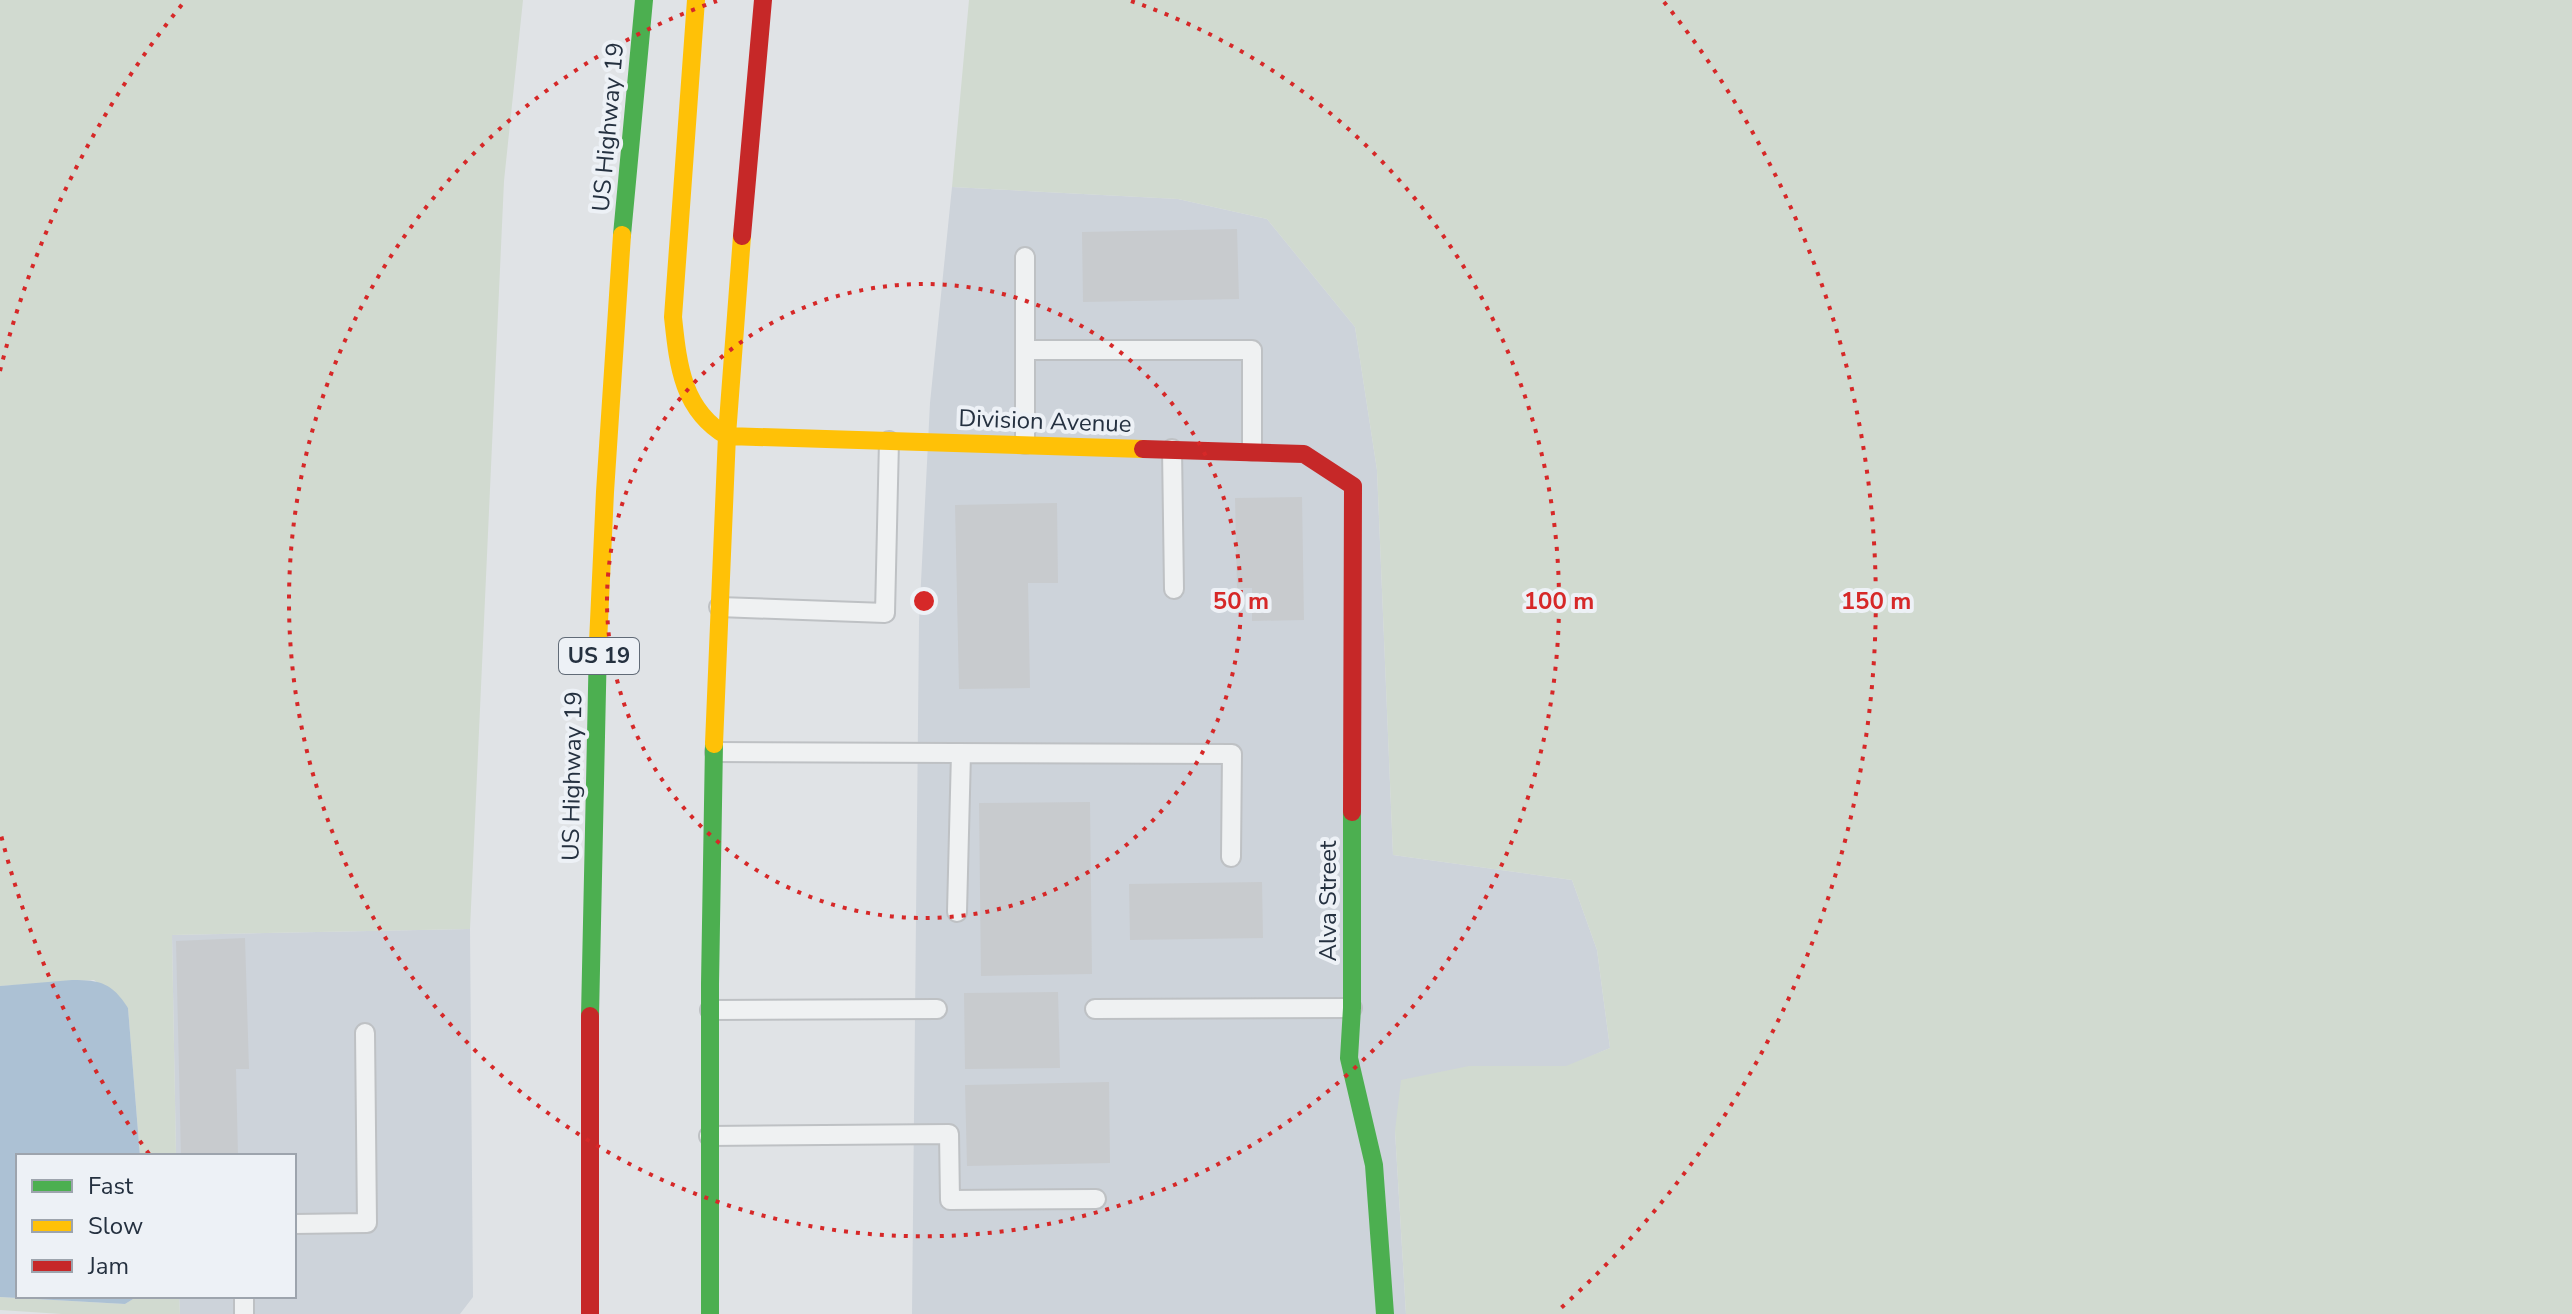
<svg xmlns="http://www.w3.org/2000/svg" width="2572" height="1314" font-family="'Nunito Sans',sans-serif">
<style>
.built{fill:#cdd3da}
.green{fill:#d1dad0}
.water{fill:#acc1d4}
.building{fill:#c8cbce}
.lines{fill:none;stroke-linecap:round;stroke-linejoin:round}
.lane-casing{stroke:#bec1c4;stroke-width:22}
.lane{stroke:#eff1f2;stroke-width:18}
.fast{stroke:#4caf50;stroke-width:18}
.slow{stroke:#ffc107;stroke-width:18}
.jam{stroke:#c62828;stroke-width:18}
.ring{fill:none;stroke:#d62828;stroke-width:4;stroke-dasharray:4 8}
.labels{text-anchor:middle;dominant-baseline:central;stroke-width:8;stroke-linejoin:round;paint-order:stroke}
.shield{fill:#edf1f6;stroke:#616b77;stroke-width:2}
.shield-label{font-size:22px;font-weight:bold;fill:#253140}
.street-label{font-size:24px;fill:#253140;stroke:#edf1f6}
.centre{fill:#d62828;stroke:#edf1f6;stroke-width:4}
.ring-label{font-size:24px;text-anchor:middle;font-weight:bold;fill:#d62828;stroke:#edf1f6;stroke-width:8;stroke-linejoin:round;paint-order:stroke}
</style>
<rect width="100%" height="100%" fill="#e0e3e6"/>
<!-- built -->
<path class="built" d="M952,187L1178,199L1267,219L1355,327L1377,470L1393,855L1572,880L1597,950L1610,1048L1566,1067L1469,1066L1395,1131L1406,1314H912L919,622L930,403Z
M470,929L473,1297L460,1314H180L179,1296H294V1156H176L172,935Z"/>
<!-- green -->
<path class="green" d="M0,0H523L504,181L470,929L172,935L176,1156H140L128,1008L94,980L0,986Z
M969,0H2572V1314H1406L1395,1131L1401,1080L1469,1066H1566L1610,1048L1597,950L1572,880L1393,855L1377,470L1355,327L1267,219L1178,199L952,187Z
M138,1296H179L180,1314H62L0,1310V1297L125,1304Z"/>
<!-- water -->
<path class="water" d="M72,980C101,980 112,983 128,1008L140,1156H18V1296H138L125,1304L0,1297V986Z"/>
<!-- building -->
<path class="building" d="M1237,229L1239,299L1083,302L1082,232Z
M1302,497L1304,620L1252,621V588H1237L1235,498Z
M1057,503L1058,583H1028L1030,688L959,689L955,505Z
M1090,802L1092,974L981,976L979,803Z
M1262,882L1263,938L1130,940L1129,884Z
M245,938L249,1069H236L238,1156H181L176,941Z
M1058,992L1060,1068L965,1069L964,993Z
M1109,1082L1110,1163L967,1166L965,1085Z"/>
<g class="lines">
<defs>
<path id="lane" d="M1025,350H1252V451
M1025,444V257
M1172,449L1174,589
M719,607L885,613L889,441
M715,752L1232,754L1231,857
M957,912L961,753
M1095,1009L1352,1008
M710,1010L937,1009
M709,1136L949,1134L950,1200L1096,1199
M294,1224L367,1223L365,1033
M244,1296V1314"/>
</defs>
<!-- lane casing -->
<use href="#lane" class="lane-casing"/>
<!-- lane -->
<use href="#lane" class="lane"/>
<!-- fast -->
<path class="fast" d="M622,235L644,0
M1352,812V1008L1349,1058L1374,1165L1385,1314
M590,1016L598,643
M710,1314V984L714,744"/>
<!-- slow -->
<path class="slow" d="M696,0L673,317C678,364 682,410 727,436
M727,436L1143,449
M598,643L605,492L622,235
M714,744L727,435L742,236"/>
<!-- jam -->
<path class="jam" d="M742,236L763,0
M1143,449L1304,454L1353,486L1352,812
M590,1016V1314"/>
</g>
<!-- distance rings -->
<g class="ring">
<circle cx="924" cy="601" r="317"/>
<path d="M1131 1A635 635 0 1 1 717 1"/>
<path d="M149 1154A952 952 0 0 1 0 831M0 371A952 952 0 0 1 184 2M1664 2A952 952 0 0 1 1561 1308"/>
</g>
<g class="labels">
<!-- shield labels -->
<rect class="shield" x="559" y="638" width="80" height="36" rx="6"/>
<g class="shield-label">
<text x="599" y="656">US 19</text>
</g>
<!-- street labels -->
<g class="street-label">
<text transform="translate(608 127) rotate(-85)">US Highway 19</text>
<text transform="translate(1045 421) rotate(2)">Division Avenue</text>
<text transform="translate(572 776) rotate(-89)">US Highway 19</text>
<text transform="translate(1328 901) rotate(-90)">Alva Street</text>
</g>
</g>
<circle cx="924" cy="601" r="12" class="centre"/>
<g class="ring-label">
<text x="1241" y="609">50 m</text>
<text x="1559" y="609">100 m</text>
<text x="1876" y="609">150 m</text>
</g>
<!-- legend -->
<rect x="16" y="1154" width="280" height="144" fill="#edf1f6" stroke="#9da4ad" stroke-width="2"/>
<rect x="32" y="1180" width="40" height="12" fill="#4caf50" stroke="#9da4ad" stroke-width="2"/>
<text x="88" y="1194" font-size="24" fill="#253140">Fast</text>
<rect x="32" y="1220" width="40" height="12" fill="#ffc107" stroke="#9da4ad" stroke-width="2"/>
<text x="88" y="1234" font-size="24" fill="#253140">Slow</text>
<rect x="32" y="1260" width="40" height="12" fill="#c62828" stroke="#9da4ad" stroke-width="2"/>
<text x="88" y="1274" font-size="24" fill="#253140">Jam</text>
</svg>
